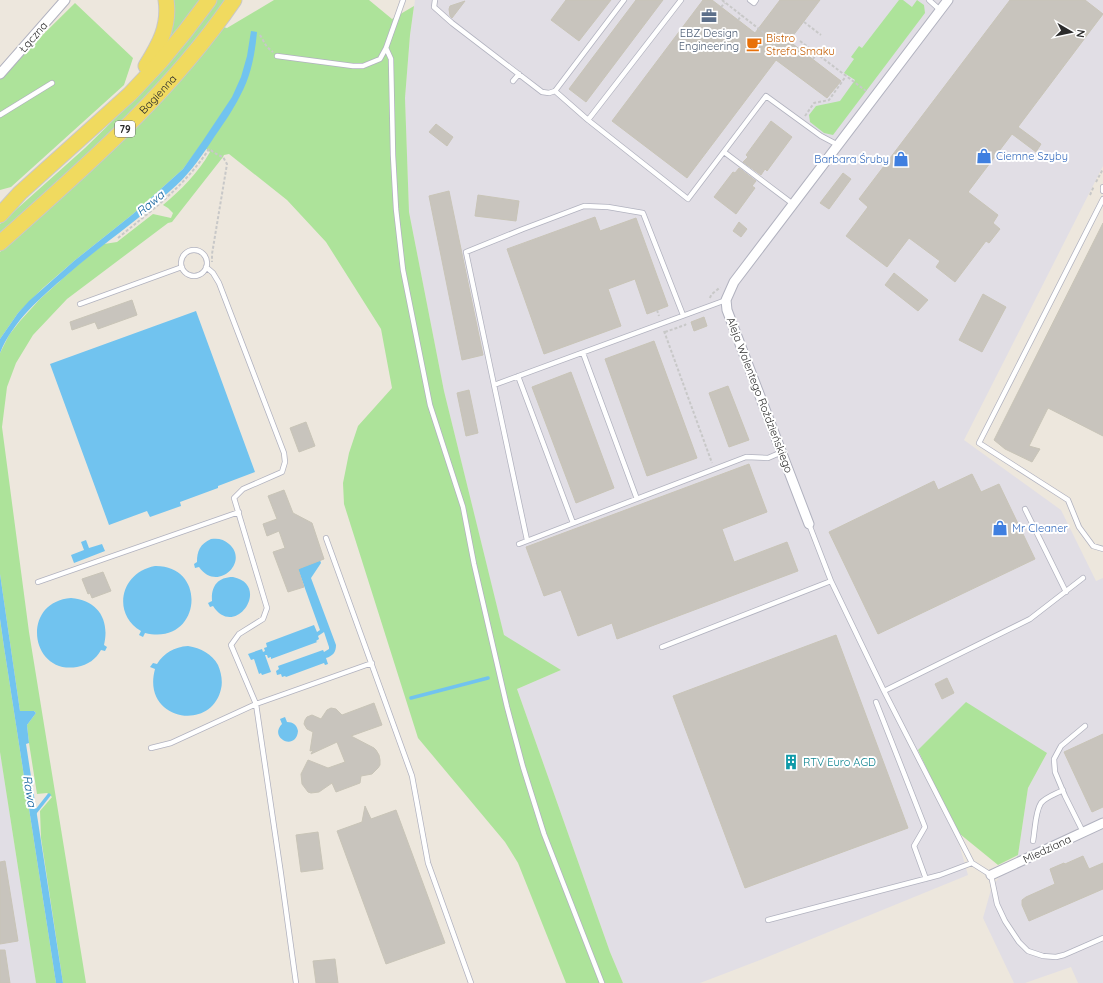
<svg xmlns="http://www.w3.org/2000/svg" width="1103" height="983" font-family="Quicksand,sans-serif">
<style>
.industrial{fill:#e1dee5}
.green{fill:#ade39a}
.water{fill:#71c3ef}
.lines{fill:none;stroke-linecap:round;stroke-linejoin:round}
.stream{stroke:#71c3ef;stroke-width:3.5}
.building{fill:#c8c4bd;stroke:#c8c4b7}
.service-casing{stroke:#b1b2bf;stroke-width:6}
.minor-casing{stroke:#b1b2bf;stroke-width:11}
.primary-casing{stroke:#c8c8c8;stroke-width:17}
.path{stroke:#c8c8c8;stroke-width:2;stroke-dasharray:3 2;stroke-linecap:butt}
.service{stroke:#fff;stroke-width:4.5}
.minor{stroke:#fff;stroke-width:9}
.primary{stroke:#f0da5f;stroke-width:15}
.labels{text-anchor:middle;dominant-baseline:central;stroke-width:4;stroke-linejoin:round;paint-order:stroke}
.shield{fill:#fff;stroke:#6b6b6b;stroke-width:1}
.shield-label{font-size:10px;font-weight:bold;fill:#2b2b2b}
.service-label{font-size:11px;fill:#4e5e75;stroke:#fff}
.street-label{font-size:11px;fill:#2b2b2b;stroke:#fff}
.food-label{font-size:11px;fill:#c56008;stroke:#fff;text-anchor:start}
.shop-label{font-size:11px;fill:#366cbe;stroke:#fff;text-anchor:start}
.culture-label{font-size:11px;fill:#0d838f;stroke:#fff;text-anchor:start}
.water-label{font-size:12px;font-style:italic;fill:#0e609d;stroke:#fff}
</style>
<rect width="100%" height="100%" fill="#ede7dd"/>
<!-- industrial -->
<path class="industrial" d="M415,0H1103V166L964,440L1061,510L1096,581L1103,578V983H1078L1071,967L1025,983H1014L983,918L992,886L1018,855L1028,788L1047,753L955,830L968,875L765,958L700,983H623L610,952L517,689L561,670L504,636L444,391L409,212L405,98L410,35Z
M0,752L36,983H0Z"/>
<!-- green -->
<path class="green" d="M172,0H200L172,36L171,35L173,21Z
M217,0H225C164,90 80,161 0,233V224L85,148L133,101L209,11Z
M274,0H369L392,19L414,6L410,35L405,98L409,212L444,391L504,635L561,670L517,689L610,952L623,983H566L518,863L505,842L418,738L344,504L343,483L349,453L358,426L392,388L381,329L326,242L287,200L229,154L224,155L223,157L172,222L168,223L67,299L33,335L16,363L7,387L2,427L29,632L86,983H63L41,838L40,811L52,797L47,793L37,794L29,743L27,725L36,713L34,711H20L0,574V353L9,335L20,321L40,299L79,264L104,244L117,242L153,214L171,218L173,213L168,208L163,205C181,190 198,173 210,152L201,145L183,169L133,214L74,261L43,288L18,313L0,339V252L100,162L223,27L227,28Z
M899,0H903L912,7L917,0L924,5L925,13L833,135L824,133L810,122L809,115L816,106L840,101L855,80L844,73L854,59L851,57L859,46L862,48Z
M75,3L133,58L124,85L11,187L0,190V77Z
M0,619L4,647L56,983H36L0,752Z
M966,702L1047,753L1028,788L1018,855L998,865L955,830L918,750Z"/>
<!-- water -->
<path class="water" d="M251,31L257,32C255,54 251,76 240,96C232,112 221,127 211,142C199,160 187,177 170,191C137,221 100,246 67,275C41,297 13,321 0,353V339L18,313L29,301L74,261L133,214L183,169L202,142L232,97L241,77L247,56Z
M196,311L255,472L218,486V488L180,502L181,506L150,517L147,511L109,525L50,364Z
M211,539C218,538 224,539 229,544C250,562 217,593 199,567L195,568L194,564L197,562C197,551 200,544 211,539Z
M86,540L89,548L102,544L105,551L74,563L71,555L84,550L81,542Z
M320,560L321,563L311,578L336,645C336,652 333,656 326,658L328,664L325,665L324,663L286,677L285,676L282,677L281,674L277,675L276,671L279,669L278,666L323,650L324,652L329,649V647L324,632L318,636L319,639L316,641L317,642L320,641L271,659V657L268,658L267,655H265L271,672L262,675L261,673L259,674L254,659L251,660L248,654L262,649L263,652L265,651L264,648L267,647L266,643L314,625L317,632L320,630L298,569Z
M155,566C209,565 201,647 145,633L143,637L139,635L141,631C111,613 121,572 155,566Z
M0,574L20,711H34L36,713L27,725L29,743L26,744L63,983H56L4,647L0,619Z
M233,577C272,585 235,640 213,606L210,607L208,603L212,601C211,587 217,577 233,577Z
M71,598C98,600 110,620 104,645L107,647L105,651L101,650C96,659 88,665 77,667C30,675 20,602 71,598Z
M188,646C201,648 212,654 218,665C221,672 223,681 221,689C211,733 141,720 155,669L150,667L153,663L157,664C164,653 174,647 188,646Z
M285,717L287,722C293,722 297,725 298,731C296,752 268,738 282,724L280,719Z"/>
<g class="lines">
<!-- stream -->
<path class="stream" d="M411,698L488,678
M34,814L49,795"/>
</g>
<!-- building -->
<path class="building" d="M566,0H611L579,41L551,20Z
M636,0H663L586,102L569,89Z
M703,0H712L755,33L780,0H820L789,41L841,81L827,98L776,60L687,178L612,121Z
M1010,0H1085L1103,14L1018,127L1041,144L1036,152L1012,134L968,192L998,215L993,223L1000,229L989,243L986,241L955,282L936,267L940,261L909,238L887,267L846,236L868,207L859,199Z
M465,1L452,18L450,16L449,9L450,6Z
M771,121L792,137L767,171L765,169L761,175L743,162L748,157L746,155Z
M436,124L453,137L447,146L429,132Z
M739,168L756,181L752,186L755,188L736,214L714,197L733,172L735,173Z
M843,173L851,179L829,209L820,203Z
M449,191L483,355L462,360L429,196Z
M478,195L519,201L516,221L475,216Z
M595,217L600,231L636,218L668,306L647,314L635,279L608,289L621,326L544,354L507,249Z
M739,222L747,229L741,237L733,231Z
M1103,223V436L1048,408L1029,446L1040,449L1032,462L1005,449L994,440Z
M894,273L928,300L918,311L885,285Z
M983,294L1006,307L982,352L959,340Z
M132,300L137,315L98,329L95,322L72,330L70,322Z
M704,317L707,326L694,331L691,322Z
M654,341L697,458L647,476L605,359Z
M571,372L614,488L576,503L532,387Z
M728,386L749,440L729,447L709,393Z
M469,390L478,433L466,436L457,393Z
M306,422L315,446L299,452L290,428Z
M749,464L767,512L722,529L734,562L787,542L798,571L617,639L612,623L578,636L561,590L544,596L526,547Z
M972,474L981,492L999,484L1035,559L878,634L829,532L934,481L938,490Z
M284,490L293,513L312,523L324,559L298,569L304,587L288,592L273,552L285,548L279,531L267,536L263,524L277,519L268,496Z
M103,572L111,591L92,598L90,593L88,594L82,579Z
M836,635L908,828L745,888L673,696Z
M947,678L954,693L942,699L935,684Z
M374,703L382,725L351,736L374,748L376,750L379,755L380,760V765L378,768L372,774L361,776L360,783L336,792L332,783L319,792L311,793L308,792L302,784L301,774L308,760L328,768L345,762L337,742L311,754L313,750L310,751L313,732L307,729L304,724L305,720L307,717L312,715L321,719L327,710L331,708L336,709L342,715Z
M1103,734V807L1092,812L1064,752Z
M365,806L371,819L396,810L445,943L386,964L337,831L362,822Z
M318,832L323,869L301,872L296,835Z
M1083,856L1089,869L1103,863V889L1029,921L1022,905V900L1026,897L1055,884L1050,869L1064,863L1065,864Z
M5,861L18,941L0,944V862Z
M0,950H5L10,983H0Z
M335,959L338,983H316L313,961Z"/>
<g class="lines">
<defs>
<path id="service" d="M435,0L434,7L452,23L542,92L549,93L555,91L624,0
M681,0L588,120L688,199L766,96L821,136L838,145
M750,0L754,3L756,0
M929,0L940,10
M386,48L403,0
M277,56L353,66H363L380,59L386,48L391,59L393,155L396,209L403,270L430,405L463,507L474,564L507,707L523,767L544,834L602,983
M513,81L519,74
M555,91L588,120
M0,115L52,83
M724,152L793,204
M1103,187V191
M1103,199L979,443L1068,500L1079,527L1093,546L1103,549
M181 263a13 13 0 1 1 26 0a13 13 0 1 1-26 0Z
M206,267L213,273L219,283L284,453L285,462L282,472L243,489L234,498L267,608L263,619L239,634L231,645L256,704L281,874L296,983
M80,304L182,267
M683,315L643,213L608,207L584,206L523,229L466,252L494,385L726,300
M583,353L637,499
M518,376L573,523
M494,385L527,540
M1025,509L1066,592
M809,524L831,581L884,691L972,863L991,875L997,904L1005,921L1019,942L1028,951L1043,956L1056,957L1064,955L1103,938
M326,538L412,776L428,863L471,983
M519,544L746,457L768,458L782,452
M38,582L239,512
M662,647L831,581
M884,691L1030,619L1083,578
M876,702L925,827L914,846L926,879
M151,748L171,743L256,704L372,663
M1083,832L1065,796L1055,772L1054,759L1061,746L1085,726
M1033,841C1035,831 1035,812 1041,803C1046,797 1056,794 1063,790
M768,920L940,875L972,863"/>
<path id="minor" d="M0,74L65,0
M809,524L727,310L726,300L734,282L948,0
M991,875L1103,823"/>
<g id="primary">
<path d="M146,66C159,45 170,26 166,0"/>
<path d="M0,215L20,193L130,94L161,61L184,33L209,0"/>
<path id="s1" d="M0,243C84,168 170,94 234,0"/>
</g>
</defs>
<!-- service casing -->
<use href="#service" class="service-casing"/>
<!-- minor casing -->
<use href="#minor" class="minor-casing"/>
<!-- primary casing -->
<use href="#primary" class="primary-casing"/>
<!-- path -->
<path class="path" d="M722,0L768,36L765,40
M721,7L725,3
M738,20L742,15
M804,22L821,35
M260,35L267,47L273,52
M800,41L866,91
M813,59L816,54
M805,116L814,103L829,100L846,76
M1096,182L1103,169
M1090,195L1094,186
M118,238C153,209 184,187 209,149L218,155L223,157L227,164L212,254V262
M710,298C711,293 717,291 720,287
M657,310L659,316
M664,331L712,463
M665,332L685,325L686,324"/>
<!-- service -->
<use href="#service" class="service"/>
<!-- minor -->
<use href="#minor" class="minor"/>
<!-- primary -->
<use href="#primary" class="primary"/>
</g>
<!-- icons -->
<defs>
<symbol id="office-bare" viewBox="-9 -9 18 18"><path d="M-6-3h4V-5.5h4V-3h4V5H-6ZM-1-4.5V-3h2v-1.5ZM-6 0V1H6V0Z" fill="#5c6f8a" stroke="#fff" stroke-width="2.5" paint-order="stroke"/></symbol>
<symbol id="cafe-bare" viewBox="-9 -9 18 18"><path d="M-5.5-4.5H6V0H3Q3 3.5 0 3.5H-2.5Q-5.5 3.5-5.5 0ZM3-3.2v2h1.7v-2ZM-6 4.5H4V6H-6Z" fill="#e8710a" stroke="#fff" stroke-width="2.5" paint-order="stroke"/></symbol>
<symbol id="shop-bare" viewBox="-9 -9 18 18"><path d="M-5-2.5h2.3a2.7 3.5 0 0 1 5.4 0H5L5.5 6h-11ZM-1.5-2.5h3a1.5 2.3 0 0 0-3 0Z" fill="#3f7fe0" stroke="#fff" stroke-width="2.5" paint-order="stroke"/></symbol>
<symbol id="building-bare" viewBox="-9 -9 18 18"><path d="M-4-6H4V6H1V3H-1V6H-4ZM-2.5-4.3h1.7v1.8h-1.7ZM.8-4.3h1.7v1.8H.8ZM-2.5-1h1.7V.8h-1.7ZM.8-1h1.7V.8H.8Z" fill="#0f9aa8" stroke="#fff" stroke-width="2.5" paint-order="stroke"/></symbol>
</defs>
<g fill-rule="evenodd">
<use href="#office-bare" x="698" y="5" width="22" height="22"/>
<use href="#cafe-bare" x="743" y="33" width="22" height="22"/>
<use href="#shop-bare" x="973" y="145" width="22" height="22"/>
<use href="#shop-bare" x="890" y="148" width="22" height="22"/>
<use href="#shop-bare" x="989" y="517" width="22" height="22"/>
<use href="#building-bare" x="780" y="751" width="22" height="22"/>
</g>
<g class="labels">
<!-- shield labels -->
<rect class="shield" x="115" y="121" width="20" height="16" rx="3"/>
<g class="shield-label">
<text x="125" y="129">79</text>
</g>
<!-- service labels -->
<g class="service-label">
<text x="709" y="33">EBZ Design<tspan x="709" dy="13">Engineering</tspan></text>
</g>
<!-- street labels -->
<g class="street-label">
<text transform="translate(33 37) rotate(-49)">Łączna</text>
<text stroke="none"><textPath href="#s1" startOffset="217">Bagienna</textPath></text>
<text transform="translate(760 395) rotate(69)">Aleja Walentego Roździeńskiego</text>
<text transform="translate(1047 849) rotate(-25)">Miedziana</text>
</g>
<!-- food labels -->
<g class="food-label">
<text x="766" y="38">Bistro<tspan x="766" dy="13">Strefa Smaku</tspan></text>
</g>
<!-- shop labels -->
<g class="shop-label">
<text x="996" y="156">Ciemne Szyby</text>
<text x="889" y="159" text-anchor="end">Barbara Śruby</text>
<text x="1012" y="528">Mr Cleaner</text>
</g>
<!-- culture labels -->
<g class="culture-label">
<text x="803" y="762">RTV Euro AGD</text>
</g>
<!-- water labels -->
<g class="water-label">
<text transform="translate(150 203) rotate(-40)">Rawa</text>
<text transform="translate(30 791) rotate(81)">Rawa</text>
</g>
</g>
<!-- north arrow -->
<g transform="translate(1071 32) rotate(99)" stroke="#ffffff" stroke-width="3" paint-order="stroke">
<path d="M0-3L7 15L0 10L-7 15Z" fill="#2b2b2b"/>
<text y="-6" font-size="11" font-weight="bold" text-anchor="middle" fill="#2b2b2b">N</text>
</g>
</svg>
